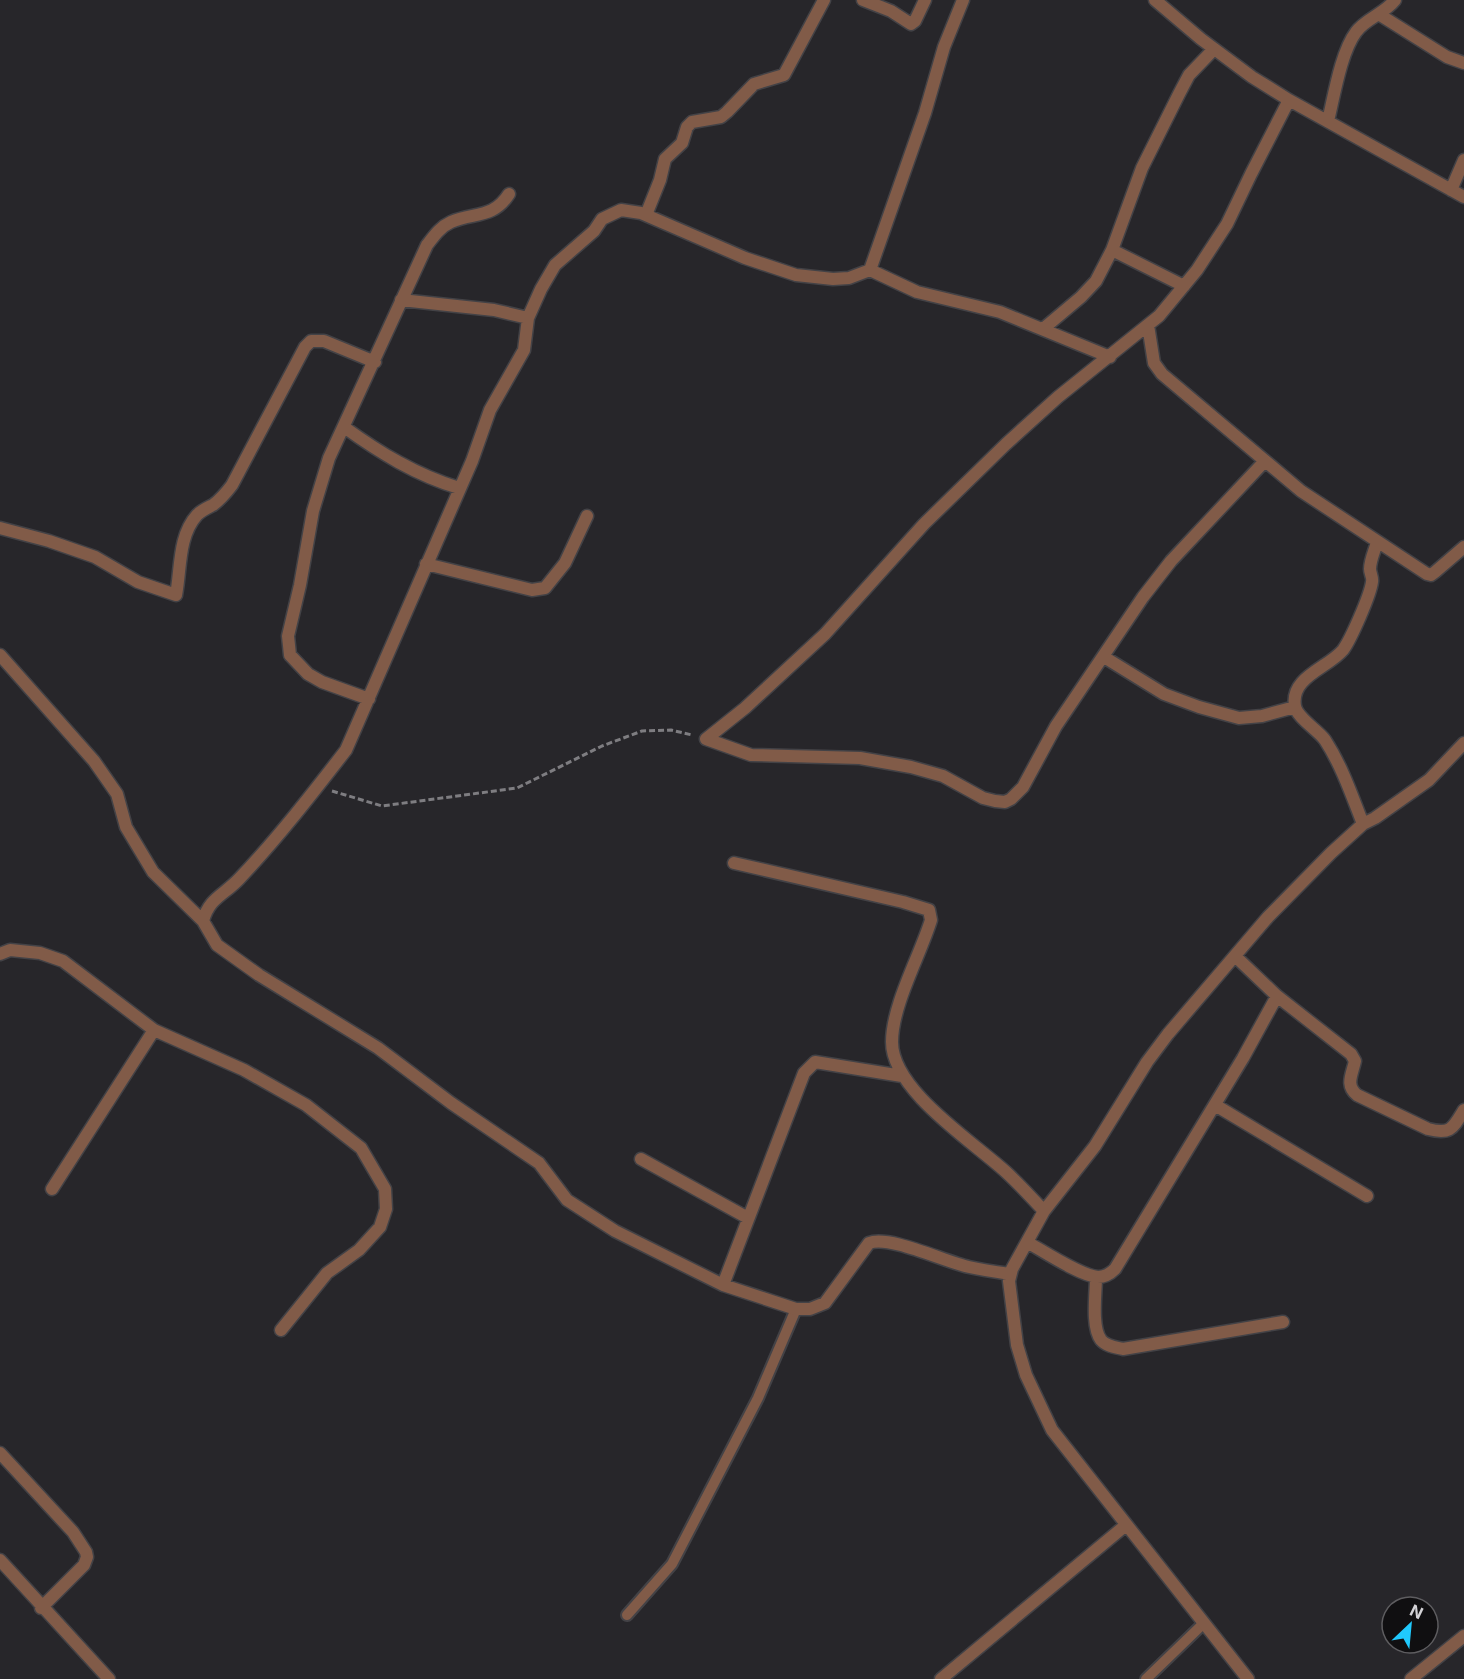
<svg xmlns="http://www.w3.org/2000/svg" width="1464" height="1679" font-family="Inter,sans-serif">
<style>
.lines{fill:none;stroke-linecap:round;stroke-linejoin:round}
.service-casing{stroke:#434246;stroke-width:14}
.minor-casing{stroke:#434246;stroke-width:15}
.path{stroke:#7e7d81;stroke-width:3;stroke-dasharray:6 3;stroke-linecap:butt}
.service{stroke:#815b48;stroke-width:10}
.minor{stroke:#815b48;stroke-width:12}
</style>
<rect width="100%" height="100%" fill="#27262a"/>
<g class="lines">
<defs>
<path id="service" d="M627,1615L672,1564L758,1398L796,1309
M1146,1679L1204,1623"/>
<path id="minor" d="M863,0L891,11L911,24L915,21L925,0
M963,0L944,47L925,113L870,270L917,292L1000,312L1110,357
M1155,0L1201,39L1252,77L1289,100L1464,197
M1380,15L1447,57L1464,63
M1328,121C1334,96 1341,52 1356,32C1365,19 1384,14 1395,0
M1451,190L1464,160
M646,215L660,180L665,159L682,143L687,127L692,122L721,117L727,112L754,84L784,75L824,0
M1112,250L1184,286
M870,270L849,278L833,279L796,275L745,258L641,213L621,210L602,219L594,231L555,265L541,289L528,318L524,350L490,410L472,461L346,750C312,794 277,839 239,879C224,895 209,898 203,921L217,945L259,975L378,1048L451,1103L539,1163L567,1200L615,1231L723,1285L796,1309H810L825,1303L869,1243C890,1235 945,1262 969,1267C982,1270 996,1272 1010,1274
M401,300L494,310L528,318
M1148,325L1154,363L1162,374L1301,491L1427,574L1431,575L1435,572L1464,547
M1043,329L1081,297L1096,281L1112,250L1142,168L1179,94L1189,75L1214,49
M344,427C380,453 416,475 459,488
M0,528L49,541L95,557L138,582L176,595C181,569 178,536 197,515C202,510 207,508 213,505C221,499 226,493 232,485L305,347L311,341H324L375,362
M426,564L532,590L545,588L565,563L587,516
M0,655L94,761L117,794L126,827L153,872L203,921
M1104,657L1164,694L1199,707L1239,718L1262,716L1295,707
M369,699L322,682L308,674L290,655L288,636L300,585L313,511L329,458L427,245C434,236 440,227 451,222C474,212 493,219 509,194
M706,739L745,708L825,634L924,524L1006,444L1058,397L1159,316L1197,270L1227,224L1251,174L1289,100
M706,739L751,755L860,758L911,767L943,776L983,798L995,801L1005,802L1011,799L1023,787L1056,726L1143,597L1171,561L1264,462
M1363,824C1352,796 1342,766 1325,740C1318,730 1297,718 1295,706C1290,677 1328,668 1343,650C1351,639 1370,596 1372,582C1373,578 1370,573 1370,569C1370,560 1375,550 1377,542
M734,863L903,902L929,910L931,920C920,956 892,1005 892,1042C892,1090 972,1141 1006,1172C1019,1184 1032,1198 1044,1211
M0,954L10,950L40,953L63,961L154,1030L244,1070L306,1105L361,1148L385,1189L386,1209L380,1227L359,1250L327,1273L281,1330
M1235,956L1277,996L1351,1054L1355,1061C1352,1075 1345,1085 1357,1095L1428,1129C1451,1135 1453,1128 1464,1110
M1215,1105L1367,1196
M641,1159L748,1218
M52,1189L154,1030
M1027,1242C1043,1251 1081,1276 1098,1277C1105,1277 1110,1274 1115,1269L1243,1058L1277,996
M1096,1277C1096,1293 1091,1327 1101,1340C1106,1346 1115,1347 1123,1349L1283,1322
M723,1285L804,1073L815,1062L902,1076
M0,1453L73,1532L86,1552L87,1557L84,1565L41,1608
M0,1560L109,1679
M941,1679L1126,1525
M1248,1679L1052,1430L1026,1375L1017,1345L1009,1281L1012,1269L1044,1211L1095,1146L1147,1062L1168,1034L1268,917L1331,853L1363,824L1375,818L1429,780L1464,743
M1411,1679L1464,1636"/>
</defs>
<!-- service casing -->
<use href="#service" class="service-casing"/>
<!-- minor casing -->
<use href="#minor" class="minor-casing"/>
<!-- path -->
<path class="path" d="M332,791L382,806L517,788L602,746L642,731L671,730L692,735"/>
<!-- service -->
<use href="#service" class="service"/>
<!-- minor -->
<use href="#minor" class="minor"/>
</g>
<!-- north arrow -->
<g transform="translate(1410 1625) rotate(26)"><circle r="28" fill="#100f11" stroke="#5e5d60" stroke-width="1.5"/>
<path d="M0-4.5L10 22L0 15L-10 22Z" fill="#20c9fd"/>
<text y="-9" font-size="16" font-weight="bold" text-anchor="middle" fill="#d3d2d6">N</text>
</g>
</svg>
